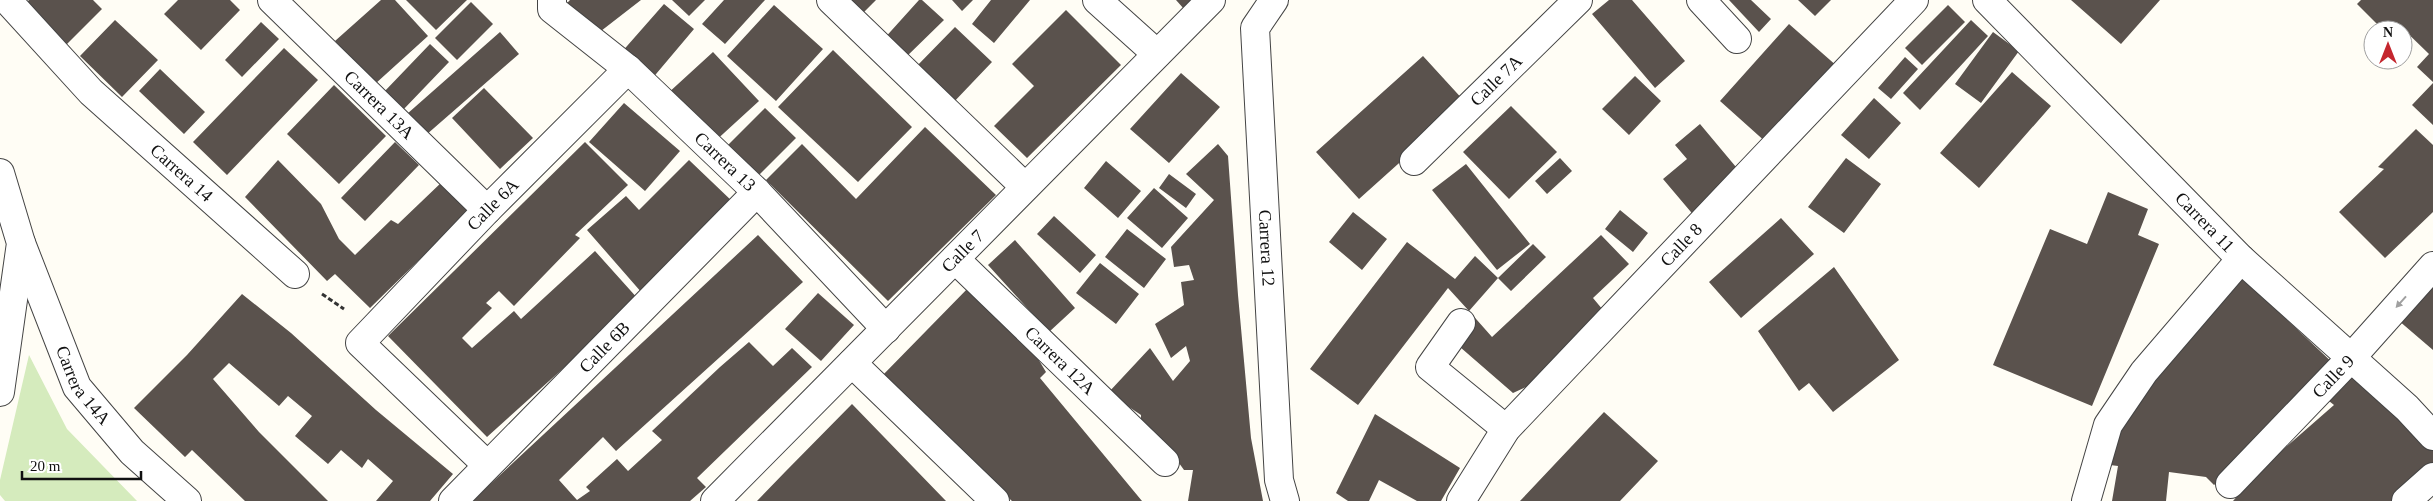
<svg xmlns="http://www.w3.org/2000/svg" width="2433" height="501" font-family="Georgia,serif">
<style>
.green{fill:#d5ebbd}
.building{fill:#5a524d}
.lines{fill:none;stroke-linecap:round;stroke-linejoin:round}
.street-casing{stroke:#444;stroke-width:30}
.path{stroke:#333;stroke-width:3;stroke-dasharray:5 2.5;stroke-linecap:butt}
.street{stroke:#fff;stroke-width:28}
.oneway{fill:#a0a0a0}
.labels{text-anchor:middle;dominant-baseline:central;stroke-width:5;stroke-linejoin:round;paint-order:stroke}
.street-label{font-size:18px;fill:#111;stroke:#fff}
</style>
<rect width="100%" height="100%" fill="#fffdf5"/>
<!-- green -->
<path class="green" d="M29,355L67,429L137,501H5L0,495V480Z"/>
<!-- building -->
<path class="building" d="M29,0H93L102,9L65,46L23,6Z
M178,0H230L240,10L201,50L164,14Z
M381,0H395L428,36L375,84L335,41Z
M406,0H467L436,30Z
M570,0H641L601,31L567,3Z
M672,0H705L689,16Z
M724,0H765L725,44L702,24Z
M850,0H876L863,13Z
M919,0H922L944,20L903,60L882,41Z
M952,0H973L962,11Z
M991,0H1030L994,43L972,24Z
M1176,0H1193L1184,9Z
M1609,0H1632L1685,61L1655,88L1592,14Z
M1729,0H1751L1771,19L1759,32Z
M1798,0H1831L1815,16Z
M2071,0H2160L2121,44Z
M2361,0H2433V82L2417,67L2429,54L2396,22L2388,30H2383L2357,4Z
M471,2L493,24L457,60L435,38Z
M664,4L694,29L651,80L620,54Z
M774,5L823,49L776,101L727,56Z
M1948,5L1965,22L1922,65L1905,48Z
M1066,10L1121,65L1027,158L994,126L1034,86L1012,64Z
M115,20L158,60L122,97L80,56Z
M1971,20L1988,36L1920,110L1903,93Z
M261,22L279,39L242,77L225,60Z
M1789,24L1838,67L1768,144L1720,101Z
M955,27L992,62L951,105L913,70Z
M500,32L519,54L426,135L407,114Z
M1993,32L2019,51L1981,103L1955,84Z
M430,44L449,62L402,111L383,93Z
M284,48L318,80L227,175L193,142Z
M833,50L912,127L858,182L778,107Z
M713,52L759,101L712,144L666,95Z
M1423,56L1466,103L1359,199L1316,152Z
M1905,57L1918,69L1891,99L1878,88Z
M160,69L205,112L184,134L139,91Z
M2012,72L2051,106L1979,188L1940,153Z
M1181,73L1220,107L1169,163L1130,129Z
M1635,76L1661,101L1629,135L1602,109Z
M2433,83V125L2412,105Z
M334,85L386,136L339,184L287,134Z
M484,88L533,138L500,169L452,118Z
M1874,98L1901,123L1869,159L1841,135Z
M624,103L680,151L645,191L589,142Z
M1511,106L1557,152L1509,199L1463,152Z
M765,108L796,138L756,178L725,148Z
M1700,124L1741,173L1696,218L1663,179L1687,159L1675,145Z
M925,127L996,195L888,301L766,180L802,144L856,199Z
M2416,129L2433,145V212L2385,258L2339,212L2384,169L2378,167Z
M395,142L419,165L365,221L341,198Z
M585,142L628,185L575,235L580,238L514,306L499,291L486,303L492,308L462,338L472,348L514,311L521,319L595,251L639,300L487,437L388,336Z
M1218,144L1228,156L1238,295L1251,438L1263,501H1188L1193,470H1184L1164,442L1141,420V415L1108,393L1150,348L1173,381L1190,361L1186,346L1171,358L1155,324L1184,305L1181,282L1194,280L1189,265L1174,267L1171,247L1214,200L1186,174Z
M1560,158L1572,171L1547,194L1535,181Z
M1846,158L1881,184L1844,233L1808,207Z
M278,160L321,204L339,239L355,255L391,220L398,224L444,180L472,208L370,308L335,274L327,281L245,197Z
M689,160L734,203L642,293L587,230L626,196L639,210Z
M1106,161L1141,191L1118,218L1084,188Z
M1466,164L1530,244L1497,270L1432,190Z
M1169,174L1196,194L1186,208L1159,188Z
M1154,188L1188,218L1162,248L1127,218Z
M2108,192L2148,209L2138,235L2159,244L2092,406L1993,365L2050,229L2087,244Z
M1620,210L1648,233L1633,252L1605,229Z
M1353,212L1387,239L1362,270L1329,242Z
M1054,216L1096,255L1080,273L1037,234Z
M1781,218L1814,254L1741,318L1709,282Z
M1127,229L1166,259L1144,288L1105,257Z
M758,235L803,282L616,451L603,437L559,480L577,500L590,491L586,487L617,459L628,471L662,440L652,431L720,367L749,342L773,366L792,348L812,367L697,478L706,487L690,501H472Z
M1601,235L1629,264L1593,298L1608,316L1537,382L1513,393L1460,347L1469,311L1448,288L1358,405L1310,369L1407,242L1455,279L1475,256L1498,278L1469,311L1492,337Z
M1015,240L1075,308L1049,332L988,265Z
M1533,244L1546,257L1511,291L1498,278Z
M1100,263L1139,294L1116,324L1076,293Z
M1834,267L1899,360L1833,412L1809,383L1799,391L1758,331Z
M2243,278L2337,367L2271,437L2214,485L2206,477L2169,472L2166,501H2112L2118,466L2102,464L2109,432Z
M2433,281V350L2398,320Z
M972,284L1025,337L1046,372L1040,378L1142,501H1012L880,378Z
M818,293L854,325L821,361L785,329Z
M242,294L291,333L376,410L453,474L430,501H376L393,481L368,459L362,468L341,450L328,464L295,436L312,416L288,396L279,406L229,363L213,379L259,432L328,501H245L192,450L185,457L134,408L187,355Z
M2357,371L2433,444V471L2399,501H2233L2262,468L2334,405L2329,401Z
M852,404L946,501H757L785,472Z
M1604,412L1658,461L1620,501H1520Z
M1375,414L1460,468L1441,501H1417L1379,480L1369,501H1348L1336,493Z"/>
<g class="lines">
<defs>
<g id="street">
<path id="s1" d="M7,0L91,92L295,274"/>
<path id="s2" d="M272,0L487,210"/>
<path id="s3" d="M552,0V9L628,69L757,192L886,329"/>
<path d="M831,0L1025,187"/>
<path d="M1097,0L1157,54"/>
<path id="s4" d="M1274,0L1255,28L1279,480L1285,501"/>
<path d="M1701,0L1737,39"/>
<path id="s5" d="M1987,0L2241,259L2407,408L2433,436"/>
<path id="s6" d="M1414,161L1578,0"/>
<path d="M0,173L21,243L0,392"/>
<path id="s7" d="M21,243L77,387L132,452L187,501"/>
<path id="s8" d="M955,259L1165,462"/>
<path d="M1461,323L1430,367L1506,429"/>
<path d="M852,363L995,501"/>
<path id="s9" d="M487,465L360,343L487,210L628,69"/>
<path id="s10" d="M2230,484L2350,359L2433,266"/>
<path id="s11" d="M453,501L757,192"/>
<path id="s12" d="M715,501L1211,0"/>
<path id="s13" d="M1461,501L1506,429L1914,0"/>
<path d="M2086,501L2108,425L2144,372L2241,259"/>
<path d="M2406,501L2433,477"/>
</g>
</defs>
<!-- street casing -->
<use href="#street" class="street-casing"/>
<!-- path -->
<path class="path" d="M322,294L344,309"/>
<!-- street -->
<use href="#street" class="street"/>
</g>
<!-- one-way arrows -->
<defs><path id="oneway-solid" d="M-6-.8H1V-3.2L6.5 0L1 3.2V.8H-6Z" transform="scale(1.25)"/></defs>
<use class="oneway" href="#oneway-solid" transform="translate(2401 302) rotate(132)"/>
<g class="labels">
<!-- street labels -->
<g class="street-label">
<text stroke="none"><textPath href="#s6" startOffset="115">Calle 7A</textPath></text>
<text stroke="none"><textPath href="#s2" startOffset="150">Carrera 13A</textPath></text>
<text stroke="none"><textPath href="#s3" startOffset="240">Carrera 13</textPath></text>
<text stroke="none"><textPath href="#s1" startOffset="246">Carrera 14</textPath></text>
<text stroke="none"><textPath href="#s9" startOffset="368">Calle 6A</textPath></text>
<text stroke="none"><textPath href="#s5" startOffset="311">Carrera 11</textPath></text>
<text stroke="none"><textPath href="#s13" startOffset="339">Calle 8</textPath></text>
<text stroke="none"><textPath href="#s4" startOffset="254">Carrera 12</textPath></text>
<text stroke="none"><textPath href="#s12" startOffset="352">Calle 7</textPath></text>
<text stroke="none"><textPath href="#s11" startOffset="216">Calle 6B</textPath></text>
<text stroke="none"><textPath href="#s8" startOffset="146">Carrera 12A</textPath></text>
<text stroke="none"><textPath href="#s10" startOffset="149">Calle 9</textPath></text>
<text stroke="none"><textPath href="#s7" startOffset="156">Carrera 14A</textPath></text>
</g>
</g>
<!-- north arrow -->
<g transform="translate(2388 45)"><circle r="24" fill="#ffffff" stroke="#a0a0a0"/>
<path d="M0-4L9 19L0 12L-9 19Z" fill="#c4262e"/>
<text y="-8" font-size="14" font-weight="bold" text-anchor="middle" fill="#111111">N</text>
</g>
<!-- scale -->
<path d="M22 471v8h119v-8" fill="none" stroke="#111111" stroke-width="2.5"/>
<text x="30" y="471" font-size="15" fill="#111111" stroke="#ffffff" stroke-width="4" paint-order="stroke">20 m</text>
</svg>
